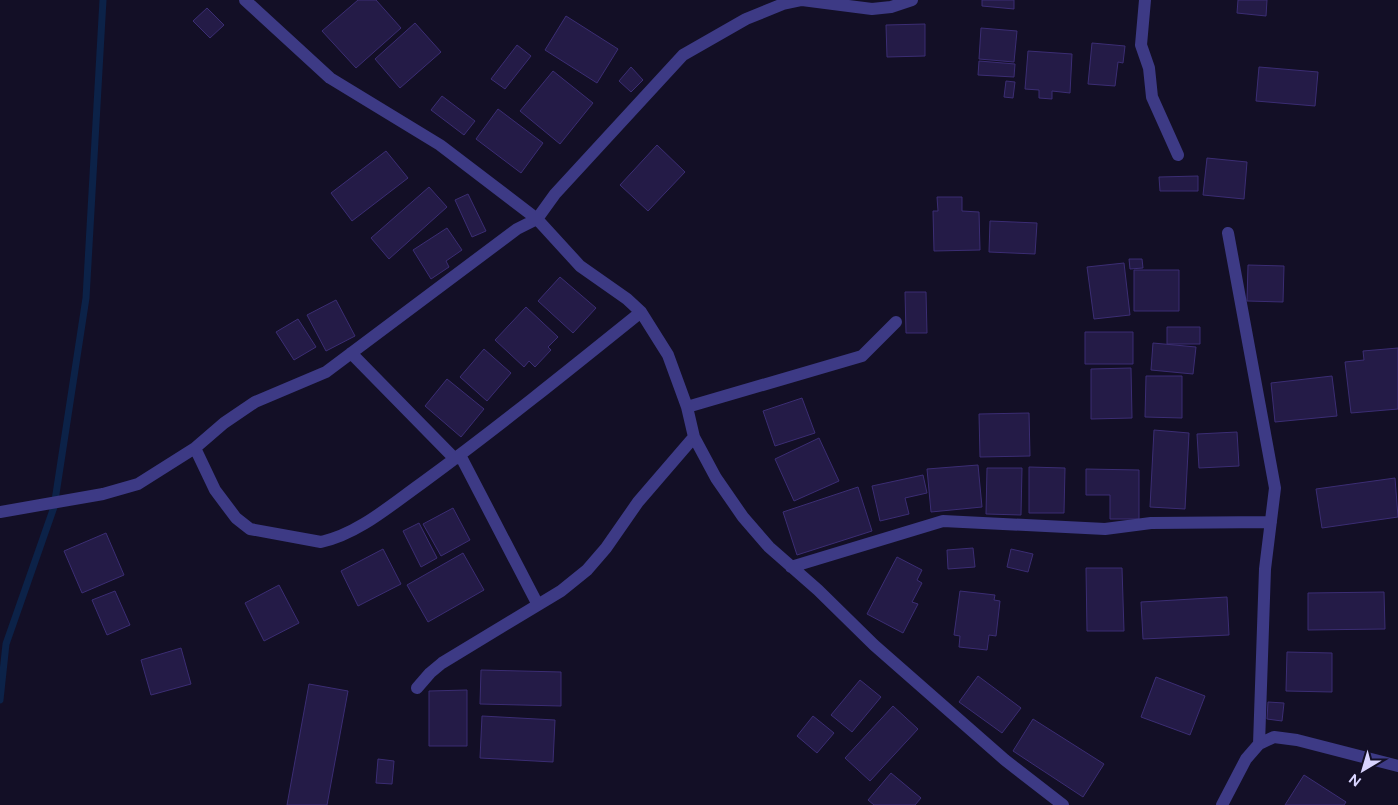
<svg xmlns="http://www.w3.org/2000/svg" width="1398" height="805" font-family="Figtree,sans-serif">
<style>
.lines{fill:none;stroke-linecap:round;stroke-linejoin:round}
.stream{stroke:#0c2248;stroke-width:7}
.building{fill:#241b47;stroke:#3b2d73}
.minor{stroke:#3d3a85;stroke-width:12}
</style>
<rect width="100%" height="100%" fill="#130f26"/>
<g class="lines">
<!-- stream -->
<path class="stream" d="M0,700L6,644L54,507L86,298L103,0"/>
</g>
<!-- building -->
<path class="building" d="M358,0H376L401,28L356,68L322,31Z
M982,0H1014V9L982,6Z
M1238,0H1267L1266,16L1237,13Z
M207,8L224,25L210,38L193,21Z
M566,16L618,49L597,83L545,50Z
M415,23L441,52L400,88L375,59Z
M925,24V56L887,57L886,25Z
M981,28L1017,31L1014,62L979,59Z
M1092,43L1125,46L1123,63L1118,62L1115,86L1088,84Z
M517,45L531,56L505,89L491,79Z
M1028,51L1072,54L1070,93L1052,91V99L1039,98V90L1025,89Z
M979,61L1015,64L1014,77L978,75Z
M631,67L643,80L631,92L619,81Z
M1259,67L1318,72L1315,106L1256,101Z
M553,71L593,103L560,144L520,111Z
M1006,81L1015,82L1013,98L1004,97Z
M442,96L475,121L464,135L431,110Z
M498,109L543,143L521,173L476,139Z
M657,145L685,172L648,211L620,185Z
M386,151L408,178L352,221L331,193Z
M1207,158L1247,162L1244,199L1203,195Z
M1198,176V191H1160L1159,177Z
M429,187L447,207L389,259L371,238Z
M468,194L486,231L472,237L455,200Z
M937,197H962V211L979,212L980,250L934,251L933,211H938Z
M990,221L1037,223L1035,254L989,252Z
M447,228L462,250L446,261L449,267L431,279L413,250Z
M1129,259H1142L1143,268L1130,269Z
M1124,263L1130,315L1094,319L1087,267Z
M1248,265L1284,266L1283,302L1247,301Z
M1134,270H1179V311H1134Z
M560,277L596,308L573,333L538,301Z
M905,292H926L927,333H906Z
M336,300L355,336L326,351L307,315Z
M526,307L558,337L548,347L551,350L535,367L529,361L524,367L495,340Z
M298,319L316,347L294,360L276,332Z
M1167,327H1200V344H1167Z
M1085,332H1133V364H1085Z
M1153,343L1196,347L1193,374L1151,370Z
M1398,348V409L1351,413L1345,362L1364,360L1363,351Z
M484,349L511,373L487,401L460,377Z
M1131,368L1132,418L1091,419V369Z
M1146,376H1182V418L1145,417Z
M1332,376L1337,416L1275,422L1271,383Z
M447,379L484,409L461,437L425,406Z
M802,398L815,433L775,446L763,411Z
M1029,413L1030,456L980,457L979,414Z
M1154,430L1189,433L1185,509L1150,507Z
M1237,432L1239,466L1199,468L1197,434Z
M819,438L839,481L794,501L775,459Z
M978,465L982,507L931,512L927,469Z
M1029,467L1065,468L1064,513H1029Z
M987,468H1022L1021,515L986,514Z
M1086,469L1139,470V519H1110V495H1086Z
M923,475L927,493L905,498L909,514L880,521L872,486Z
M1395,478L1398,517L1322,528L1316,489Z
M858,487L872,531L797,555L783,512Z
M453,508L470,540L441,556L423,524Z
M419,523L437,558L421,567L403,531Z
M106,533L124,575L82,593L64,551Z
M973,548L975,567L948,569L947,550Z
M383,549L401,584L358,606L341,571Z
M1011,549L1033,554L1028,572L1007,567Z
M463,553L484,590L428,622L407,585Z
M897,557L922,570L917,580L922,583L912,602L918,604L903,633L867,614Z
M1086,568H1122L1124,631H1087Z
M279,585L299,623L264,641L245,603Z
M115,591L130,625L107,635L92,600Z
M960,591L995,595L994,600L1000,601L996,636L989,635L987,650L959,647L960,636L954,635Z
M1384,592L1385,629L1308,630V593Z
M1227,597L1229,635L1143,639L1141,602Z
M181,648L191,684L151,695L141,660Z
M1287,652L1332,653V692L1286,691Z
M481,670L561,672V706L480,704Z
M978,676L1021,708L1002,733L959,702Z
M1156,677L1205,696L1190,735L1141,717Z
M860,680L881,697L852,732L831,715Z
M309,684L348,691L327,805H287Z
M467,690V746H429V691Z
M1268,702L1284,703L1282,721L1267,719Z
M893,706L918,729L870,781L845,758Z
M482,716L555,720L553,762L480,758Z
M813,716L834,733L817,753L797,736Z
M1033,719L1104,764L1083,797L1013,751Z
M378,759L394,761L392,784L376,783Z
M891,773L921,798L915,805H874L868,800Z
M1304,775L1346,802L1344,805H1285Z"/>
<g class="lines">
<!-- minor -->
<path class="minor" d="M245,0L330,78L440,145L537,219L580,266L627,299L641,312L668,355L687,407L694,437L716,478L743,517L769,547L818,590L874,645L1005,760L1063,805
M1145,0L1141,45L1149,68L1152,97L1178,155
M1228,233L1275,488L1265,569L1259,744
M351,353L455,459
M687,407L862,356L896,322
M195,448L215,490L236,518L250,529L321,542C358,534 391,505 422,483C497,428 569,370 641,312
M460,455L538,605
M0,512L103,494L138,484L195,448L224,423L255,402L326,372L517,229L537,219L555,194L683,55L746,19L783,4L802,0L872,9L891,7L912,0
M791,567L943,521L1105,529L1151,523L1271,522
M417,688L430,673L442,663L561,591L587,570L606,548L638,502L694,437
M1222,805L1246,759L1259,744L1274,737L1297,740L1398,766"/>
</g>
<!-- north arrow -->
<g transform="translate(1363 770) rotate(218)" stroke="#130f26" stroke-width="4" paint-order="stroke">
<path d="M0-4L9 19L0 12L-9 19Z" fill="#d9d4ff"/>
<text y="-8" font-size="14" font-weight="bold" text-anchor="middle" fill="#d9d4ff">N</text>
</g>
</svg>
